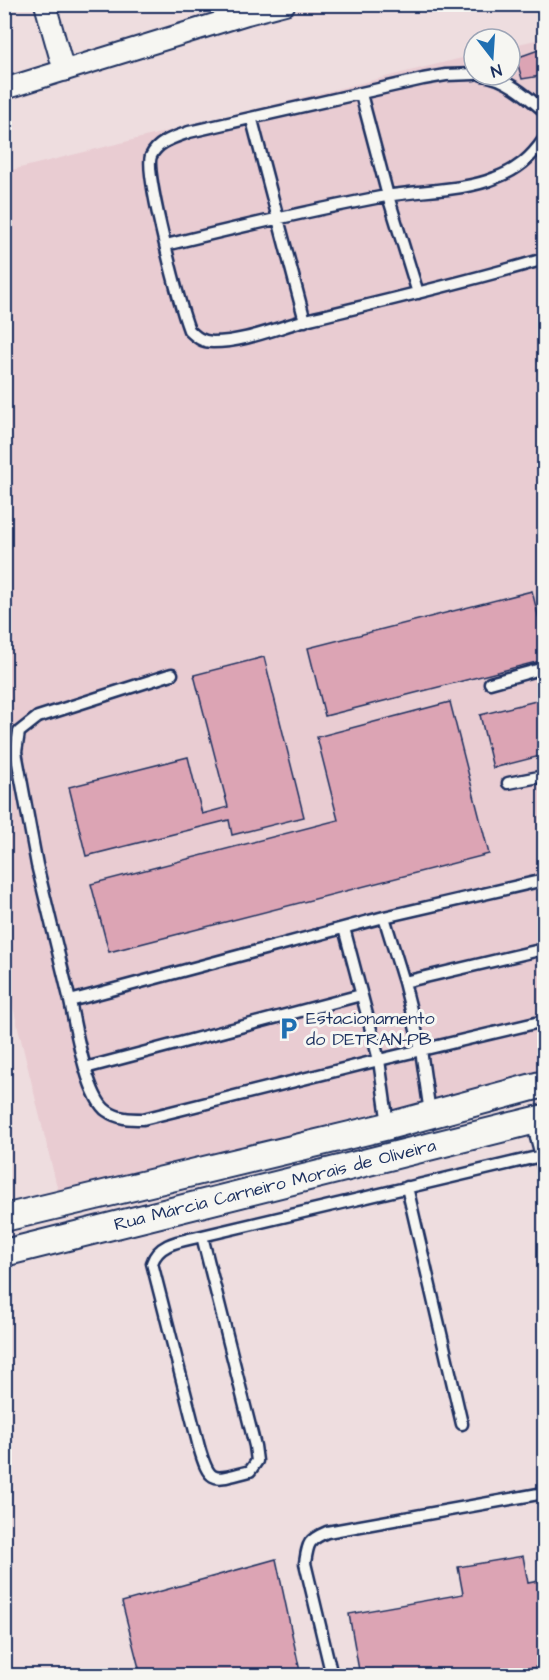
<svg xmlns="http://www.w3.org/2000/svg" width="549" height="1680" font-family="'Architects Daughter',sans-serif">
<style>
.built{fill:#e9ccd2}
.building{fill:#dca4b4;stroke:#1b2f5e;stroke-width:1.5}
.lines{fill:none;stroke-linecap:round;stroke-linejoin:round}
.service-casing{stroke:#1b2f5e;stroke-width:15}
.minor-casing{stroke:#1b2f5e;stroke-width:24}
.tertiary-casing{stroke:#1b2f5e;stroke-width:30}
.service{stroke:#f6f6f2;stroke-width:10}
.minor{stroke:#f6f6f2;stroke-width:20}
.tertiary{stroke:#f6f6f2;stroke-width:26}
.labels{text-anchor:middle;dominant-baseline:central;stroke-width:6;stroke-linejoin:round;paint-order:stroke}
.poi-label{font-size:18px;fill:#1b2f5e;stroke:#f6f6f2;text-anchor:start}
.street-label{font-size:18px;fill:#1b2f5e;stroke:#f6f6f2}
</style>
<rect width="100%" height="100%" fill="#eedddf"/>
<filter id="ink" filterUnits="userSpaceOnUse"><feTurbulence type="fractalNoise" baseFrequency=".0167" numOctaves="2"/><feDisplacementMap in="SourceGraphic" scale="12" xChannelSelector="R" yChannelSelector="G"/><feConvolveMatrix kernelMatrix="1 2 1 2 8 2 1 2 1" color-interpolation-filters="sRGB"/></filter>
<g filter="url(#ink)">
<!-- built -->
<path class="built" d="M544,38V1072L58,1191L4,970V172L474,55V75H510V46Z"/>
<!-- building -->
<path class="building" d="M544,48V92L540,76L522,79L516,58Z
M532,591L544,639V660L325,716L308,648Z
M264,657L304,817L232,835L229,820L86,856L69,787L188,757L202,814L228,807L194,675Z
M544,699V755L493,768L480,715Z
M450,702L489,854L109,952L91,884L338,820L317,737Z
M523,1556L528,1583L544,1580V1666L488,1676H360L349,1614L463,1594L458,1567Z
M276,1559L301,1676H141L122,1602Z"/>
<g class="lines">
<defs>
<path id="service" d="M474,74L446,75L423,79L189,132C176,137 158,141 151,156C144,173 180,306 189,330C196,337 202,342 213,342C246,342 278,327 310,319C389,300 467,282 544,259
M482,75C505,77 527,96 544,111
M361,94L388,196L418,293
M252,120L305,321
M166,245C239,227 312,210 386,196C419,190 465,191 495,178C517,170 531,158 544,139
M490,683L544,668
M508,783L544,776
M544,880L384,917L70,1001C75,1025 87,1098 107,1111C118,1119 130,1119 143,1119L379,1060L544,1021
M384,917L404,982L421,1050L430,1113
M344,928L379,1060L388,1125
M404,982L544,949
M70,1001L37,865L16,752L19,732L38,717L172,674
M85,1068L361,995
M541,1156L544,1171
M407,1187L462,1424
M202,1236L255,1446L257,1461L250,1471C214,1480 210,1486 199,1447L152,1263C159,1242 183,1241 202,1236L541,1156L532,1122
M332,1676L305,1563C308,1543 308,1540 327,1532L544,1493
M528,1676L544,1672"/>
<path id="minor" d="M45,4L64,71
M4,89L247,14L285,4"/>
<path id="tertiary" d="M4,1218L388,1126L544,1084
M4,1253L544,1118"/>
</defs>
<!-- service casing -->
<use href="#service" class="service-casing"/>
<!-- minor casing -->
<use href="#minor" class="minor-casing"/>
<!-- tertiary casing -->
<use href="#tertiary" class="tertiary-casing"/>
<!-- service -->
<use href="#service" class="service"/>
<!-- minor -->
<use href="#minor" class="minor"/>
<!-- tertiary -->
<use href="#tertiary" class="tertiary"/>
</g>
</g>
<!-- icons -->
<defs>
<symbol id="parking-bare" viewBox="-9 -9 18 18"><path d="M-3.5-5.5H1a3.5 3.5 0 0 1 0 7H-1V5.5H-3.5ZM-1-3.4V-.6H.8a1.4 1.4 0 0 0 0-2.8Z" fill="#1f6fb2" stroke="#f6f6f2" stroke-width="2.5" paint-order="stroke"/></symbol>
</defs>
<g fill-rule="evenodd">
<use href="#parking-bare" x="272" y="1012" width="33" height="33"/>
</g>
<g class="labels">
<!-- poi labels -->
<g class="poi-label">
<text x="306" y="1018">Estacionamento<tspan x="306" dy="21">do DETRAN-PB</tspan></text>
</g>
<!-- street labels -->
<g class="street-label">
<text transform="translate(275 1185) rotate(-14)">Rua Márcia Carneiro Morais de Oliveira</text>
</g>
</g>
<!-- margin -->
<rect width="549" height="1680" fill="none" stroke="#f6f6f2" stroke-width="24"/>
<rect x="12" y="12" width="525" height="1656" fill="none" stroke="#1b2f5e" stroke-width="2" filter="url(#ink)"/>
<!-- north arrow -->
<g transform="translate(492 57) rotate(163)"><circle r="28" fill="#f6f6f2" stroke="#9ea6b7" stroke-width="1.5"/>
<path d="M0-4.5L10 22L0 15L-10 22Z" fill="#1f6fb2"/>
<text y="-9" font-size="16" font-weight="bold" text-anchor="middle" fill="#1b2f5e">N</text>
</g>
</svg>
